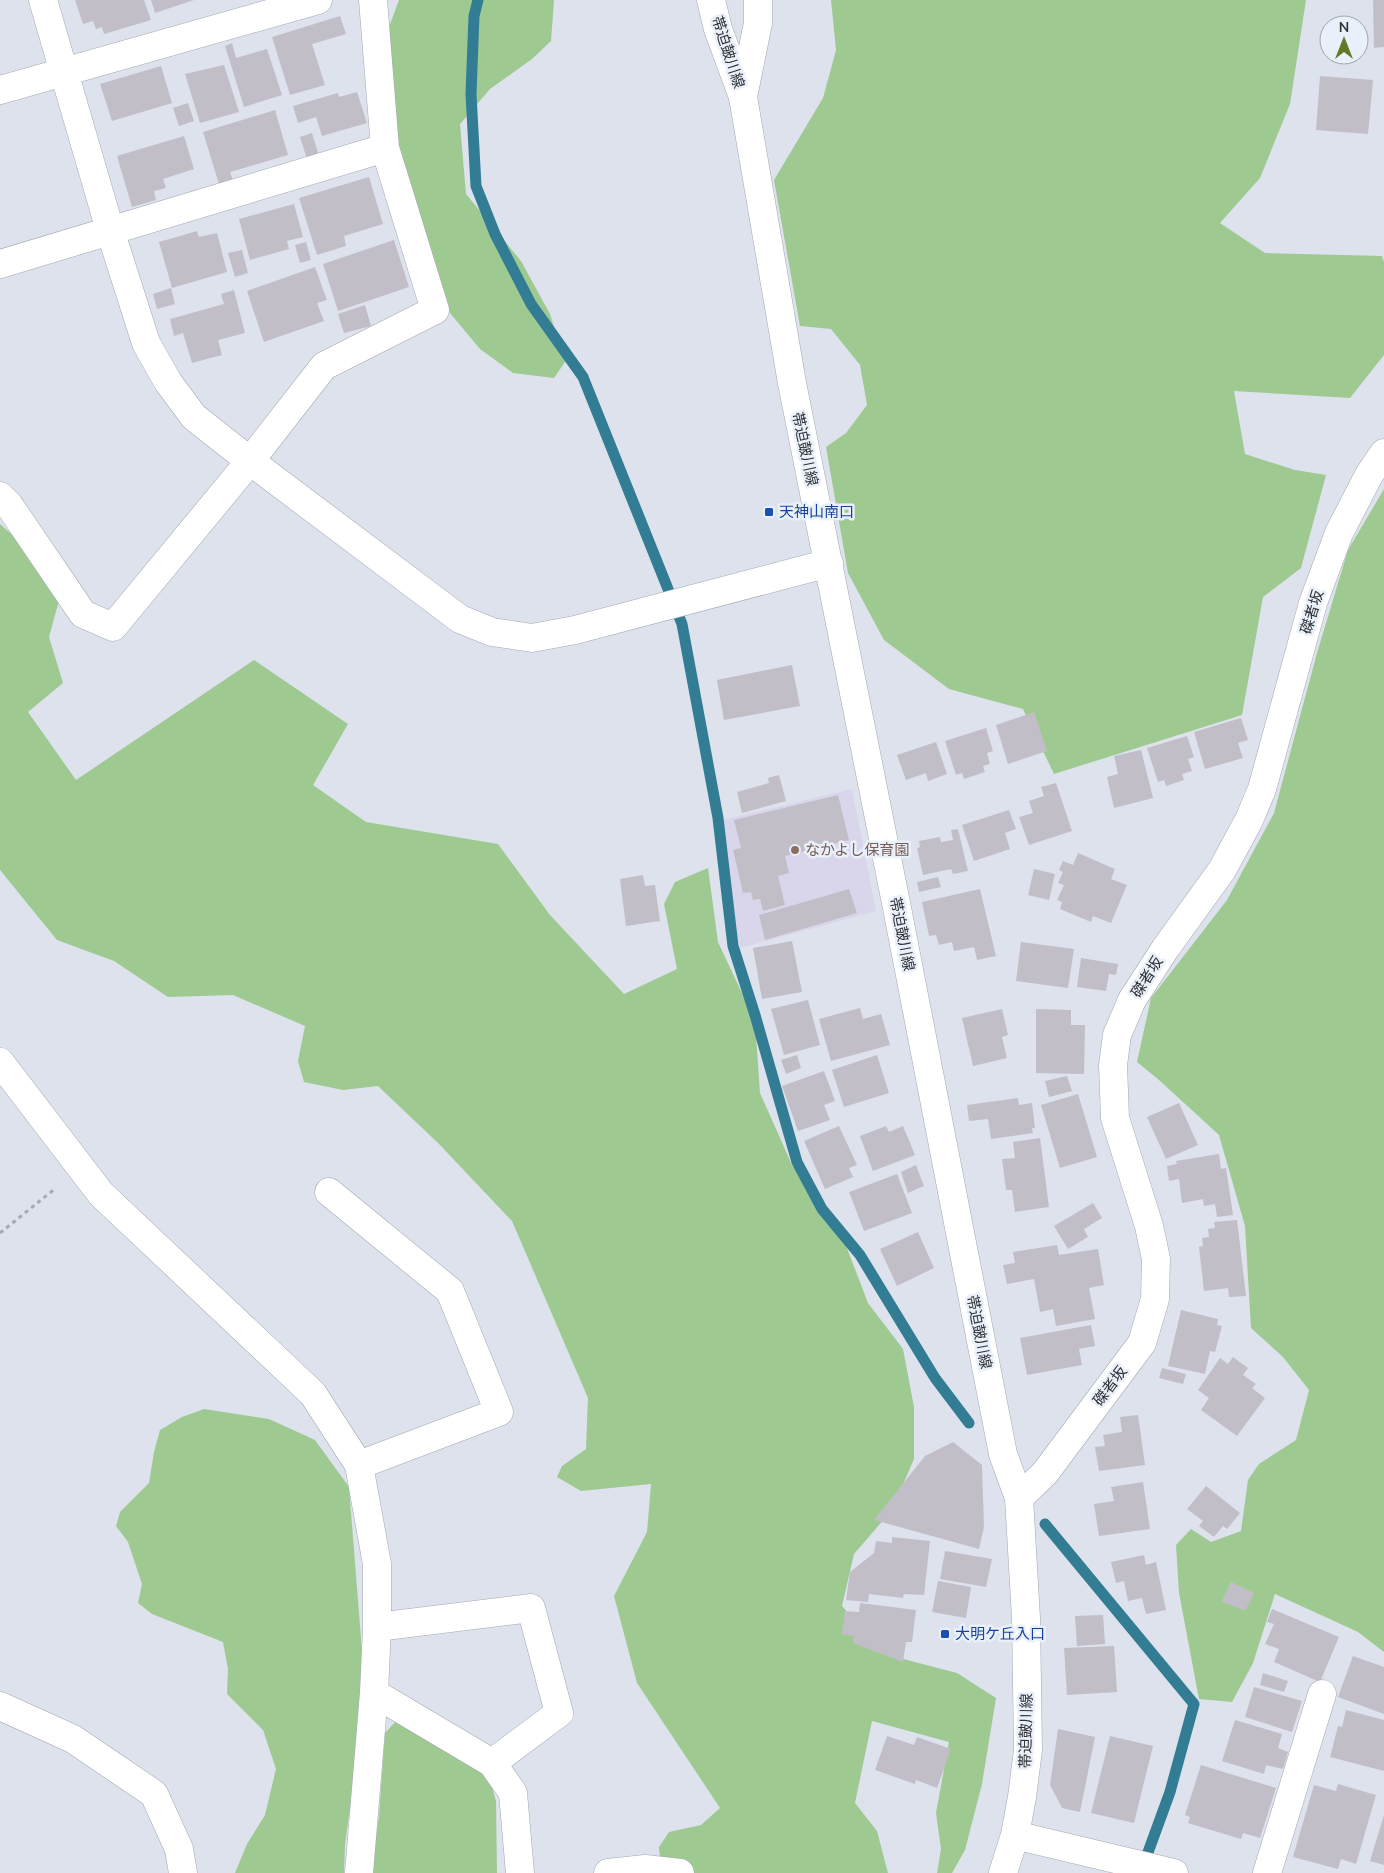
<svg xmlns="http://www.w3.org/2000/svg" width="1384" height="1873" font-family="'Nunito Sans','Noto Sans JP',sans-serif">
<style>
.education{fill:#d9d5eb}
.green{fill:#9eca92}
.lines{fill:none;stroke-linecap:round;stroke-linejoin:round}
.stream{stroke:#327c94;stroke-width:11}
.building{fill:#c2bec8}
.street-casing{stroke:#a3a8b1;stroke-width:29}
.secondary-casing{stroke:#a3a8b1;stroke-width:29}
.path{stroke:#a5aab2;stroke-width:3;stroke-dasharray:4 4;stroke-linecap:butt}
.street{stroke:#fff;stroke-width:28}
.secondary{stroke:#fff;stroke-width:28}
.transit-dot{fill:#1a4fb4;stroke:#eaf0fa;stroke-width:2}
.education-dot{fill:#8d6e63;stroke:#eaf0fa;stroke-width:2}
.labels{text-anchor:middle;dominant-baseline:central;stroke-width:5;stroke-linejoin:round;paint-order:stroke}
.street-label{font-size:15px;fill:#303236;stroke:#eaf0fa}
.transit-label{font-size:15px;fill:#164399;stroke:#eaf0fa;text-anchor:start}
.education-label{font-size:15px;fill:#785e54;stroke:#eaf0fa;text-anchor:start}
</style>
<rect width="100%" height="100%" fill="#dde2ed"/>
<!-- education -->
<path class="education" d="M852,789L876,911L740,948L728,881L723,820Z"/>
<!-- green -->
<path class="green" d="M399,0H554L551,41L532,59L490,89L460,124L466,194L521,261L550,314L565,362L554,378L513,373L480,349L450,313L393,146L386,35Z
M831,0H1306L1290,104L1260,178L1220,223L1265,253L1382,256L1384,262V355L1350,398L1234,391L1245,454L1295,470L1326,475L1301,568L1263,597L1242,715L1054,774L1023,709L949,689L884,640L848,573L826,447L846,433L867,405L860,365L831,329L800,326L774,180L823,98L836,50Z
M1384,489V1652L1358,1632L1275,1594L1253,1663L1232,1702L1199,1699L1179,1593L1176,1545L1191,1529L1211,1542L1241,1531L1248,1480L1259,1464L1296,1440L1309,1390L1283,1357L1251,1328L1245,1226L1219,1135L1159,1080L1137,1062L1151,998L1227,900L1274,813L1317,653L1348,550Z
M0,524L26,547L60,597L49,637L63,683L28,712L76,780L254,660L348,724L313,785L366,822L498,844L550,915L624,994L677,969L664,904L675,882L708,868L718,942L755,1021L760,1093L792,1165L840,1230L868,1303L903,1349L914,1407V1459L892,1510L854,1554L842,1606L884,1654L957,1673L996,1698L982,1784L965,1850L952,1873H937L941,1849L936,1813L949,1742L872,1721L855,1803L877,1831L888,1873H690L660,1859L659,1847L669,1832L701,1825L720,1808L637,1683L614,1596L647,1532L651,1484L581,1491L557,1477L562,1466L586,1449L588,1398L512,1221L439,1144L378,1086L343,1090L304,1082L298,1061L305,1026L233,995L168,997L114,961L57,940L0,870Z
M204,1409L269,1419L315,1440L349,1487L362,1651L361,1729L345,1844L344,1873H235L247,1844L265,1815L276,1769L263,1730L227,1694L228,1669L223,1642L152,1614L138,1603L142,1584L128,1542L116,1526L120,1512L149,1483L154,1452L160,1430L182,1417Z
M396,1721L481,1772L491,1784L496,1801L497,1873H371L379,1816L385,1733Z"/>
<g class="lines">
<!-- stream -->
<path class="stream" d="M478,0L474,16L471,94L476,186L495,234L531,304L583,377L682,624L718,818L733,946L755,1015L797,1162L822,1209L860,1255L935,1378L969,1423
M1045,1524L1194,1704L1170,1792L1143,1866"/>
</g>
<!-- building -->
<path class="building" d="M75,0H144L151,20L104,34L102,27L96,29L93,21L83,24Z
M151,0H194L155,13Z
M1373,0H1384V47L1374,48Z
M340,16L346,34L312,44L325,85L290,95L272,37Z
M232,43L236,58L267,49L282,95L244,107L225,46Z
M224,65L239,112L200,123L185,74Z
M161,66L172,103L112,121L100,84Z
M1320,76L1373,80L1368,134L1316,130Z
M357,92L367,123L322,136L316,117L298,123L293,106L338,93L339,97Z
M188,103L194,121L179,126L173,108Z
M275,110L288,155L230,172L233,180L219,184L203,132Z
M312,133L319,156L307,159L300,137Z
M184,136L194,169L163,179L166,188L154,191L156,200L132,207L117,156Z
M369,177L383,224L344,236L346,246L317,255L299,198Z
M294,204L303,237L287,241L289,249L250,260L239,219Z
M197,231L199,237L217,233L227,272L172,288L159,242Z
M394,240L409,287L338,311L323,264Z
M306,242L311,260L300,263L295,245Z
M242,250L248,273L235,277L228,253Z
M315,267L327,300L317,303L324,321L264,342L247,291Z
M171,288L175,304L157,309L153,294Z
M234,290L245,333L218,340L222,355L192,363L183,333L174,336L170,319L224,304L221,294Z
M365,305L371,326L344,333L338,314Z
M792,665L800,706L724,720L717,680Z
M1034,712L1047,751L1008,764L996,725Z
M1241,718L1248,740L1238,743L1243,758L1205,769L1194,732Z
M986,728L993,751L987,753L990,764L983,766L985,772L964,779L962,773L956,775L945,741Z
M1187,736L1194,757L1188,759L1192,771L1182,774L1184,780L1166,786L1164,780L1158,782L1147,748Z
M936,742L947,774L928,781L926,773L906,780L897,755Z
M1141,750L1153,798L1114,808L1107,777L1118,774L1114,756Z
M779,775L786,801L742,813L737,792L769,783L768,778Z
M1056,783L1072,831L1029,845L1019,817L1033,813L1029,801L1044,796L1041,787Z
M838,795L849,840L785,856L789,873L778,876L785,905L763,911L760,899L753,900L751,892L743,893L733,850L741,848L734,820Z
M1009,810L1016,829L1005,833L1010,849L974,861L962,825Z
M958,829L968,871L953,874L951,869L923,875L917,848L920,847L919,841L940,837L941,842L953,840L951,830Z
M1078,853L1115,869L1111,879L1127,885L1111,923L1093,916L1091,922L1060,909L1062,902L1057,900L1064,885L1058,883L1063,872L1059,870L1063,861L1073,865Z
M1034,869L1055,874L1049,900L1028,895Z
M643,875L645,886L655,885L660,921L626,926L620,879Z
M938,877L941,887L919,892L917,882Z
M849,889L857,913L765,940L759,915Z
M980,889L996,956L977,960L974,947L954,951L952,942L939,945L936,935L929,936L922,902Z
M792,941L802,992L762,999L753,948Z
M1021,942L1074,949L1068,988L1016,981Z
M1081,958L1118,964L1116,975L1109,974L1106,991L1077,987Z
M808,1000L820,1045L784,1055L771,1009Z
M860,1008L863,1019L881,1014L890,1045L831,1061L819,1019Z
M1002,1009L1008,1035L1002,1037L1007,1058L973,1066L962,1018Z
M1036,1009L1071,1010V1025H1085L1084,1074L1036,1073Z
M797,1055L801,1068L786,1074L781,1060Z
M877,1055L889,1093L844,1107L832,1070Z
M824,1071L835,1101L824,1105L830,1120L798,1131L782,1086Z
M1067,1076L1072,1091L1049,1097L1045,1081Z
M1078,1094L1097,1157L1060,1168L1041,1105Z
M1018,1098L1019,1105L1032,1103L1035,1128H1032L1033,1133L991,1139L988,1119L969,1121L967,1105Z
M1179,1103L1198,1145L1166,1159L1147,1117Z
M839,1126L857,1165L849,1168L853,1177L825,1189L804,1141Z
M886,1126L889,1132L903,1126L915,1155L873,1171L860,1136Z
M1040,1138L1049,1207L1015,1212L1012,1190H1006L1002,1159L1015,1158L1013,1142Z
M1219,1154L1221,1169L1226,1168L1233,1215L1217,1217L1215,1204L1204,1206L1203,1199L1182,1203L1179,1179L1169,1181L1167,1166L1177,1164L1176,1161Z
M916,1165L924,1186L908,1193L901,1172Z
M897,1174L912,1213L864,1231L849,1192Z
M1093,1203L1102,1218L1084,1229L1088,1237L1068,1249L1054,1226Z
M1237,1220L1246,1296L1229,1297L1228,1288L1204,1291L1199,1247L1203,1246L1202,1238L1209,1237L1208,1229L1215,1228L1214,1222Z
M918,1232L934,1268L897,1286L880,1249Z
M1057,1245L1059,1255L1098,1249L1104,1285L1089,1288L1095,1319L1056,1326L1053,1309L1040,1312L1034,1279L1007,1284L1003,1265L1015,1263L1013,1252Z
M1181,1310L1218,1319L1217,1325L1222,1326L1215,1352L1210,1351L1205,1374L1168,1366Z
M1091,1325L1095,1346L1079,1349L1082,1365L1027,1375L1020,1338Z
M1233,1357L1248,1368L1243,1375L1256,1384L1252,1388L1265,1398L1237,1436L1201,1410L1209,1398L1198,1390L1220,1358L1228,1364Z
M1162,1368L1186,1374L1183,1384L1159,1378Z
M1138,1415L1145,1465L1099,1471L1095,1447L1105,1446L1103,1435L1122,1432L1120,1417Z
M953,1442L982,1465L984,1527L979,1549L874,1520L925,1456Z
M1143,1482L1150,1529L1099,1536L1094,1504L1114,1501L1111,1487Z
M1206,1486L1240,1513L1227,1529L1223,1526L1214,1537L1199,1526L1203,1521L1187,1509Z
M892,1537L930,1541L924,1595L904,1594L903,1598L869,1594L868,1602L846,1600L850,1572L874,1553L876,1541L892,1543Z
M945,1551L992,1559L986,1587L940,1579Z
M1144,1555L1146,1565L1156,1562L1166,1610L1146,1614L1142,1598L1128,1601L1124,1581L1116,1583L1111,1562Z
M938,1581L971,1587L966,1618L932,1612Z
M1231,1582L1254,1593L1245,1611L1222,1601Z
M860,1603L916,1610L912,1642H906L903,1662L853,1643L854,1636L842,1634L845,1611L859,1612Z
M1272,1609L1339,1637L1320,1682L1274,1662L1279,1649L1265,1644L1274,1624L1267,1622Z
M1103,1615L1105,1644L1077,1646L1075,1616Z
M1114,1646L1117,1692L1067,1695L1064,1648Z
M1353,1656L1384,1667V1714L1338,1697Z
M1263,1673L1288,1681L1284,1692L1260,1685Z
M1254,1687L1302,1701L1292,1732L1245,1717Z
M1346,1710L1384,1720V1771L1330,1757L1338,1726L1342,1727Z
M1235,1720L1282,1734L1278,1748L1288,1752L1283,1769L1266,1765L1264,1774L1222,1761Z
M1058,1729L1095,1737L1080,1812L1062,1808L1050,1785Z
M887,1736L914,1745L917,1737L951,1749L937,1788L916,1780L915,1784L875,1770Z
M1110,1736L1153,1746L1134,1823L1091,1813Z
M1201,1765L1276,1788L1260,1838L1243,1833L1241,1839L1188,1823L1190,1817L1185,1815Z
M1338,1784L1376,1795L1356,1864L1341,1859L1338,1869L1293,1857L1314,1785L1336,1791Z
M1384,1815V1865L1370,1861Z"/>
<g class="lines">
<defs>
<path id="street" d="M0,90L318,0
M743,97L758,23V0
M0,264L385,148
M0,496L9,505L83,614L113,627L250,461L324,366L435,310L385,148L373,0
M0,1062L101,1194L313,1394L359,1465L377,1564V1627L374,1693L359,1873
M329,1192L450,1291L499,1412L359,1465
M1019,1498L1045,1473L1142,1343L1155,1299L1156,1259L1149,1226L1115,1118L1113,1065L1117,1035L1132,1000L1165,949L1222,870L1249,820L1262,789L1313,603L1339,533L1369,475L1384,453
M377,1627L531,1608L559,1713L492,1763
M374,1693L492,1763L513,1793L520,1873
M0,1706L73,1739L154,1794L179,1849L183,1873
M608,1873L645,1869L680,1873
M1267,1873L1322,1694"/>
<path id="secondary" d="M43,0L110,230L146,343L168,382L194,417L250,461L460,619L492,632L532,638L575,630L829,563
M711,0L718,29L743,97L792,383L896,903L1003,1454L1019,1498L1026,1618L1028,1750L1022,1797L1015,1835L1003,1873
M1015,1835L1174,1873"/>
</defs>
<!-- street casing -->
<use href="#street" class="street-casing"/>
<!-- secondary casing -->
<use href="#secondary" class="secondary-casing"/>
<!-- path -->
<path class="path" d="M0,1233L56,1188"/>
<!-- street -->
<use href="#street" class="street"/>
<!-- secondary -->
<use href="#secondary" class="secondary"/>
</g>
<!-- markers -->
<g class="transit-dot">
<rect x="764" y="507" width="10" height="10" rx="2.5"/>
<rect x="940" y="1629" width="10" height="10" rx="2.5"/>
</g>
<circle class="education-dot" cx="795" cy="850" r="5"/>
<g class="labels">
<!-- street labels -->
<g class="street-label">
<text transform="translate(728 52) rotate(72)">帯迫皷川線</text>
<text transform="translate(805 449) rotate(78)">帯迫皷川線</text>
<text transform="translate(1312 612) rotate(-73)">磔者坂</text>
<text transform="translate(902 934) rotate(79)">帯迫皷川線</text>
<text transform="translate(1147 977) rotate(-58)">磔者坂</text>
<text transform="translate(979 1332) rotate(79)">帯迫皷川線</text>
<text transform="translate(1110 1386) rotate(-53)">磔者坂</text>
<text transform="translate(1026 1731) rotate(-89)">帯迫皷川線</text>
</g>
<!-- transit labels -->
<g class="transit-label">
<text x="779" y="512">天神山南口</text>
<text x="955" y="1634">大明ケ丘入口</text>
</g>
<!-- education labels -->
<g class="education-label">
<text x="805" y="850">なかよし保育園</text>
</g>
</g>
<!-- north arrow -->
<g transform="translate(1344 40)"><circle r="24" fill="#eaf0fa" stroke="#a0a4ac"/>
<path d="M0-4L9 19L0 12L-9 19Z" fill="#637828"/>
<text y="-8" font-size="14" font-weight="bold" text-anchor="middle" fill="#303236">N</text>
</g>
</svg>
